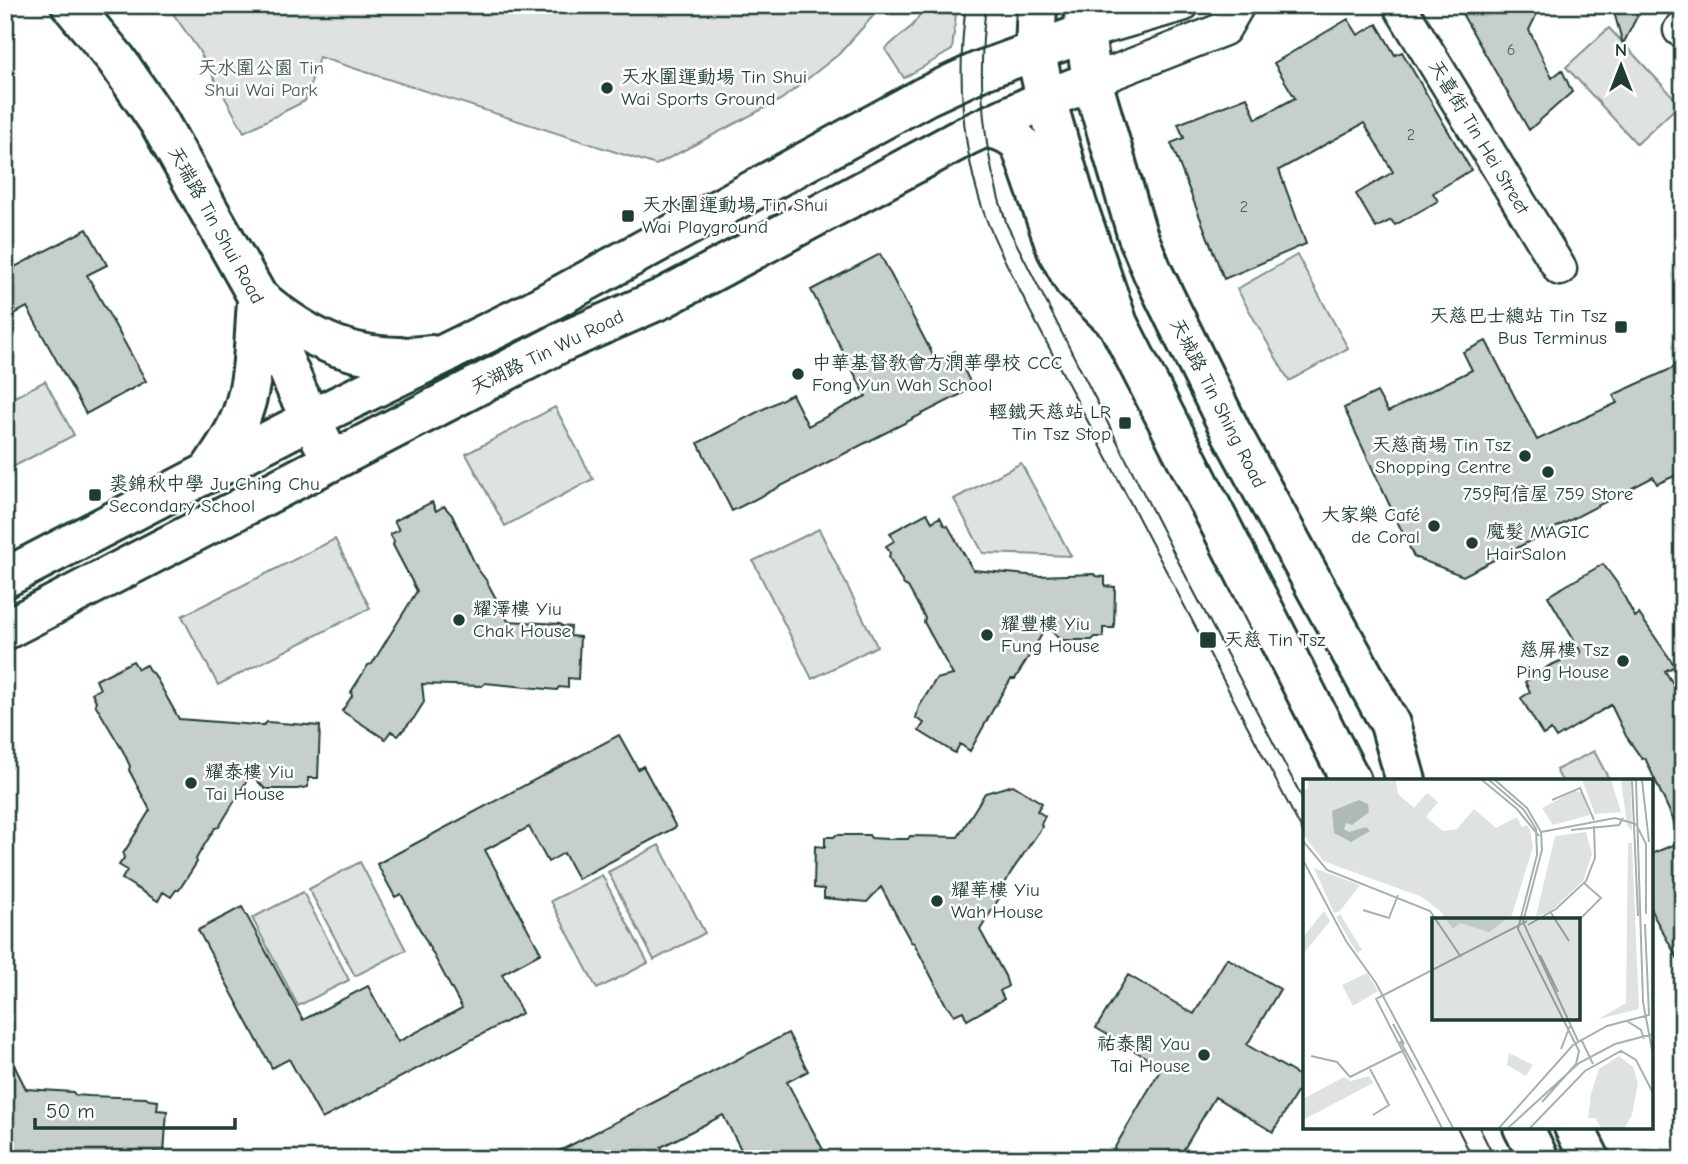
<svg xmlns="http://www.w3.org/2000/svg" width="1688" height="1164" font-family="'Comic Neue','LXGW WenKai TC',sans-serif">
<style>
.green{fill:#dee3e2;stroke:#7e908b;stroke-width:2}
.building{fill:#c7cfcc;stroke:#1f3d34;stroke-width:2}
.lines{fill:none;stroke-linecap:round;stroke-linejoin:round}
.minor-casing{stroke:#1f3d34;stroke-width:37}
.secondary-casing{stroke:#1f3d34;stroke-width:44}
.minor{stroke:#fff;stroke-width:32}
.secondary{stroke:#fff;stroke-width:38}
.tram{stroke:#1f3d34;stroke-width:2}
.poi-dot{fill:#1f3d34;stroke:#fff;stroke-width:2.5}
.labels{text-anchor:middle;dominant-baseline:central;stroke-width:5;stroke-linejoin:round;paint-order:stroke}
.number-label{font-size:16px;fill:#49625a}
.park-label{font-size:19px;fill:#455e57;stroke:#fff}
.poi-label{font-size:19px;fill:#1f3d34;stroke:#fff;text-anchor:start}
.street-label{font-size:19px;fill:#1f3d34;stroke:#fff}
.inset-road{fill:none;stroke:#a5b1ae;stroke-width:2}
.view{fill:#1f3d34;fill-opacity:0.15;stroke:#1f3d34;stroke-width:3.5}
.inset-edge{fill:none;stroke:#1f3d34;stroke-width:3.5}
</style>
<rect width="100%" height="100%" fill="#fff"/>
<filter id="ink" filterUnits="userSpaceOnUse"><feTurbulence type="fractalNoise" baseFrequency=".0143" numOctaves="2"/><feDisplacementMap in="SourceGraphic" scale="14" xChannelSelector="R" yChannelSelector="G"/><feConvolveMatrix kernelMatrix="1 2 1 2 8 2 1 2 1" color-interpolation-filters="sRGB"/></filter>
<g filter="url(#ink)">
<!-- green -->
<path class="green" d="M167,5H883L839,54L782,99L656,165L319,57L305,101L244,132L198,49Z
M927,5H957L952,50L904,78L885,49L912,26Z
M1609,28L1680,104L1637,144L1566,67Z
M1297,255L1348,348L1289,381L1237,289Z
M45,381L74,435L5,471V402Z
M555,407L593,479L505,526L466,454Z
M1021,463L1071,556L983,553L954,499Z
M819,529L877,646L812,679L753,561Z
M335,539L370,608L218,685L182,616Z
M1594,751L1610,781H1562L1556,770Z
M659,845L705,933L654,960L608,872Z
M360,862L406,950L355,976L309,889Z
M602,875L648,963L597,989L551,901Z
M303,892L349,980L298,1006L252,918Z"/>
<!-- building -->
<path class="building" d="M1457,5H1541L1529,30L1552,78L1562,70L1572,92L1529,130Z
M1612,5H1643L1623,44Z
M1348,19L1358,35L1377,24L1395,55L1402,52L1471,170L1433,193L1438,201L1395,225L1391,220L1376,228L1356,194L1393,172L1364,123L1279,170L1306,244L1224,279L1171,143L1184,138L1178,124L1247,97L1256,119L1295,98L1274,63Z
M87,229L107,265L87,275L146,381L86,414L27,307L5,319V272Z
M880,254L936,361L955,351L973,388L732,511L698,443L792,394L808,426L866,396L811,290Z
M1486,341L1537,440L1617,403L1613,395L1675,367L1683,380V472L1657,484L1653,477L1463,576L1414,557L1344,408L1377,392L1388,412L1472,370L1463,352Z
M432,502L436,511L444,506L452,515L477,568L486,580L508,621L560,624L562,626L571,627L570,636L580,637L578,679L568,678V688L559,687L557,690L485,683L482,686L422,684L424,702L414,718L398,736L391,731L385,739L342,711L352,696L351,692L368,665L372,664L417,591L393,545L394,541L390,534L399,530L394,521Z
M927,513L932,522L940,517L944,525L948,526L973,570L1039,576L1094,574L1096,576L1105,577V586L1115,587L1114,628H1103V637H1095L1092,640H1060L1047,626L1015,679H1011L1001,695L970,751L960,744L955,753L919,731L924,723L916,718L919,707L936,679L953,675L924,622L925,618L918,605L908,587L904,585L889,557L890,553L886,546L894,541L890,533Z
M1603,564L1617,583L1635,617L1639,614L1675,666L1665,671L1683,700V841L1645,758L1642,759L1626,736L1611,705L1556,738L1551,730L1543,735L1521,698L1530,692L1525,682L1549,666L1581,652L1548,596Z
M133,661L138,669L146,665L150,672L154,674L179,719L256,725H264L267,722L320,726L318,778H308V787L297,789H265L251,774L219,827L215,828L200,852L196,859L197,862L179,890H176L171,897L163,892L158,901L122,879L127,870L119,865L124,858L123,854L150,810L129,770L130,766L123,751L95,704L96,701L92,693L100,689L96,680Z
M619,735L638,769L643,766L676,827L578,879L564,853L548,862L529,827L485,850L541,953L502,974L522,1013L322,1119L289,1059L272,1068L198,930L242,907L303,1020L368,986L398,1042L462,1008L401,894L395,897L377,864Z
M1013,785L1042,803L1037,811L1045,816L1041,824L1042,827L1010,874L1003,887L1004,890L980,930L1005,976L1008,986L1000,991L1004,999L967,1020L963,1011L954,1015L950,1008L947,1007L914,943L911,942L881,887L867,902L824,898V889L814,888L815,846L825,847V837H834L836,835H869L871,838L888,839H908L910,836L958,837L985,793Z
M1683,841V968L1651,911V854Z
M1227,958L1280,989L1247,1045L1305,1079L1273,1132L1215,1097L1178,1159H1108L1162,1067L1096,1028L1128,975L1194,1014Z
M788,1033L808,1071L787,1082L828,1159H746L723,1115L661,1147L667,1159H544Z
M5,1047L26,1089L73,1092L75,1095L89,1096L146,1098L149,1100L158,1101L157,1110L167,1111L164,1153L154,1152V1159H5Z"/>
<g class="lines">
<defs>
<path id="minor" d="M1399,5L1560,269
M1680,30L1683,27
M1085,33L1182,5
M1092,81L1224,29L1238,5"/>
<path id="secondary" d="M71,5L116,59L159,122L257,296L298,393L322,441
M1037,5L1035,50L1046,99L1077,205L1118,324L1351,781
M1084,5L1085,33L1092,81L1137,234L1153,273L1231,432L1390,724L1406,781
M983,128C999,129 1008,133 1020,143L1057,250L1074,281L1114,320
M259,298C312,343 360,364 431,355
M208,473C221,453 236,433 243,411C255,377 254,337 257,302
M5,578L311,419L530,312L926,96L980,71L1085,33
M5,630L560,343L663,298L966,136L1046,99L1092,81
M1523,1127L1539,1159
M1574,1127L1590,1159"/>
</defs>
<!-- minor casing -->
<use href="#minor" class="minor-casing"/>
<!-- secondary casing -->
<use href="#secondary" class="secondary-casing"/>
<!-- minor -->
<use href="#minor" class="minor"/>
<!-- secondary -->
<use href="#secondary" class="secondary"/>
<!-- tram -->
<path class="tram" d="M966,5C957,73 961,148 984,213C996,247 1015,279 1030,311L1305,836
M986,5C977,81 982,152 1007,225L1179,563L1305,803
M1457,1127L1473,1159
M1479,1127L1495,1159"/>
</g>
</g>
<!-- markers -->
<g class="poi-dot">
<circle cx="607" cy="88" r="7"/>
<rect x="621" y="209" width="14" height="14" rx="3.5"/>
<rect x="1614" y="320" width="14" height="14" rx="3.5"/>
<circle cx="798" cy="374" r="7"/>
<rect x="1118" y="416" width="14" height="14" rx="3.5"/>
<circle cx="1525" cy="456" r="7"/>
<circle cx="1548" cy="472" r="7"/>
<rect x="88" y="488" width="14" height="14" rx="3.5"/>
<circle cx="1434" cy="526" r="7"/>
<circle cx="1472" cy="543" r="7"/>
<circle cx="459" cy="620" r="7"/>
<circle cx="987" cy="635" r="7"/>
<rect x="1199" y="631" width="18" height="18" rx="3.5"/>
<circle cx="1623" cy="661" r="7"/>
<circle cx="191" cy="783" r="7"/>
<circle cx="937" cy="901" r="7"/>
<circle cx="1204" cy="1055" r="7"/>
</g>
<g class="labels">
<!-- number labels -->
<g class="number-label">
<text x="1511" y="50">6</text>
<text x="1411" y="135">2</text>
<text x="1244" y="207">2</text>
</g>
<!-- park labels -->
<g class="park-label">
<text x="261" y="68">天水圍公園 Tin<tspan x="261" dy="22">Shui Wai Park</tspan></text>
</g>
<!-- poi labels -->
<g class="poi-label">
<text x="621" y="77">天水圍運動場 Tin Shui<tspan x="621" dy="22">Wai Sports Ground</tspan></text>
<text x="642" y="205">天水圍運動場 Tin Shui<tspan x="642" dy="22">Wai Playground</tspan></text>
<text x="1607" y="316" text-anchor="end">天慈巴士總站 Tin Tsz<tspan x="1607" dy="22">Bus Terminus</tspan></text>
<text x="812" y="363">中華基督教會方潤華學校 CCC<tspan x="812" dy="22">Fong Yun Wah School</tspan></text>
<text x="1111" y="412" text-anchor="end">輕鐵天慈站 LR<tspan x="1111" dy="22">Tin Tsz Stop</tspan></text>
<text x="1511" y="445" text-anchor="end">天慈商場 Tin Tsz<tspan x="1511" dy="22">Shopping Centre</tspan></text>
<text x="109" y="484">裘錦秋中學 Ju Ching Chu<tspan x="109" dy="22">Secondary School</tspan></text>
<text x="1548" y="494" text-anchor="middle">759阿信屋 759 Store</text>
<text x="1420" y="515" text-anchor="end">大家樂 Café<tspan x="1420" dy="22">de Coral</tspan></text>
<text x="1486" y="532">魔髮 MAGIC<tspan x="1486" dy="22">HairSalon</tspan></text>
<text x="473" y="609">耀澤樓 Yiu<tspan x="473" dy="22">Chak House</tspan></text>
<text x="1001" y="624">耀豐樓 Yiu<tspan x="1001" dy="22">Fung House</tspan></text>
<text x="1224" y="640">天慈 Tin Tsz</text>
<text x="1609" y="650" text-anchor="end">慈屏樓 Tsz<tspan x="1609" dy="22">Ping House</tspan></text>
<text x="205" y="772">耀泰樓 Yiu<tspan x="205" dy="22">Tai House</tspan></text>
<text x="951" y="890">耀華樓 Yiu<tspan x="951" dy="22">Wah House</tspan></text>
<text x="1190" y="1044" text-anchor="end">祐泰閣 Yau<tspan x="1190" dy="22">Tai House</tspan></text>
</g>
<!-- street labels -->
<g class="street-label">
<text transform="translate(1479 137) rotate(59)">天喜街 Tin Hei Street</text>
<text transform="translate(216 225) rotate(61)">天瑞路 Tin Shui Road</text>
<text transform="translate(547 352) rotate(-26)">天湖路 Tin Wu Road</text>
<text transform="translate(1218 403) rotate(63)">天城路 Tin Shing Road</text>
</g>
</g>
<!-- overview -->
<g transform="translate(1303 779)">
<rect width="350" height="350" fill="#fff"/>
<path d="M5,1H93L95,15L111,29L124,14L135,23L123,38L140,52L154,50L171,30L193,49L214,38L219,48L224,46L227,51L230,68L209,136L186,153L157,144L150,150L137,132L119,118L20,82L0,55V12L5,9ZM279,1H308L318,33L292,35ZM318,1H328L329,52L324,46ZM271,12L278,13L287,36L250,46L239,29ZM283,53L289,75L280,102L246,134L233,137L252,57ZM325,64H329L336,230L295,240L323,224ZM11,89L57,106L37,132L31,134ZM21,132L27,142L0,175V158ZM37,135L59,171L54,174L33,138ZM64,194L75,212L50,227L39,206ZM206,274L230,286L223,297L204,286ZM316,277L330,288L335,304L329,336L322,349H298L292,339H285L288,315L296,290ZM66,297L70,304L0,341V320L41,298L48,302Z" fill="#dee3e2"/>
<path d="M56,21L65,25L66,33L49,46L43,44L41,50L46,53L63,48L67,52L48,63L31,54L29,32Z" fill="#afbab7"/>
<path class="inset-road" d="M179,1L214,30L236,57M186,1L221,31L233,50L234,76L215,150L276,272L273,285L239,323M192,1L224,29L238,53L239,71L220,143L275,262M333,1L340,223L350,276M339,1L346,63M329,2L335,137M249,21L277,9L291,41M268,51L316,46L320,39M238,53L312,39L333,45L343,65V135M0,62L24,91L127,132L158,178M0,81L43,162L73,204L150,349M60,131L86,139L95,116M248,134L266,162M276,141L298,119L281,104M225,146L253,130L283,102L292,79L291,47M237,176L255,213M324,242L338,251L341,260M90,245L101,265M278,260L290,285M97,262L113,291M258,270L267,247M8,277L34,283L47,298L101,271M67,290L86,326L70,336M139,349L73,220L224,142M196,349L270,266L304,247L346,236L342,145M205,349L276,284L312,265L350,255M227,349L282,292L318,272L333,281L350,314"/>
<path class="view" d="M129,139H277V241H129Z"/>
<rect width="350" height="350" class="inset-edge"/>
</g>
<!-- margin -->
<rect width="1688" height="1164" fill="none" stroke="#fff" stroke-width="28"/>
<rect x="14" y="14" width="1660" height="1136" fill="none" stroke="#1f3d34" stroke-width="2.5" filter="url(#ink)"/>
<!-- north arrow -->
<g transform="translate(1621 66)" stroke="#ffffff" stroke-width="5" paint-order="stroke">
<path d="M0-5L12 26L0 18L-12 26Z" fill="#1f3d34"/>
<text y="-10" font-size="19" font-weight="bold" text-anchor="middle" fill="#1f3d34">N</text>
</g>
<!-- scale -->
<path d="M35 1118v10h200v-10" fill="none" stroke="#1f3d34" stroke-width="3.5"/>
<text x="46" y="1118" font-size="21" fill="#1f3d34" stroke="#ffffff" stroke-width="5" paint-order="stroke">50 m</text>
</svg>
